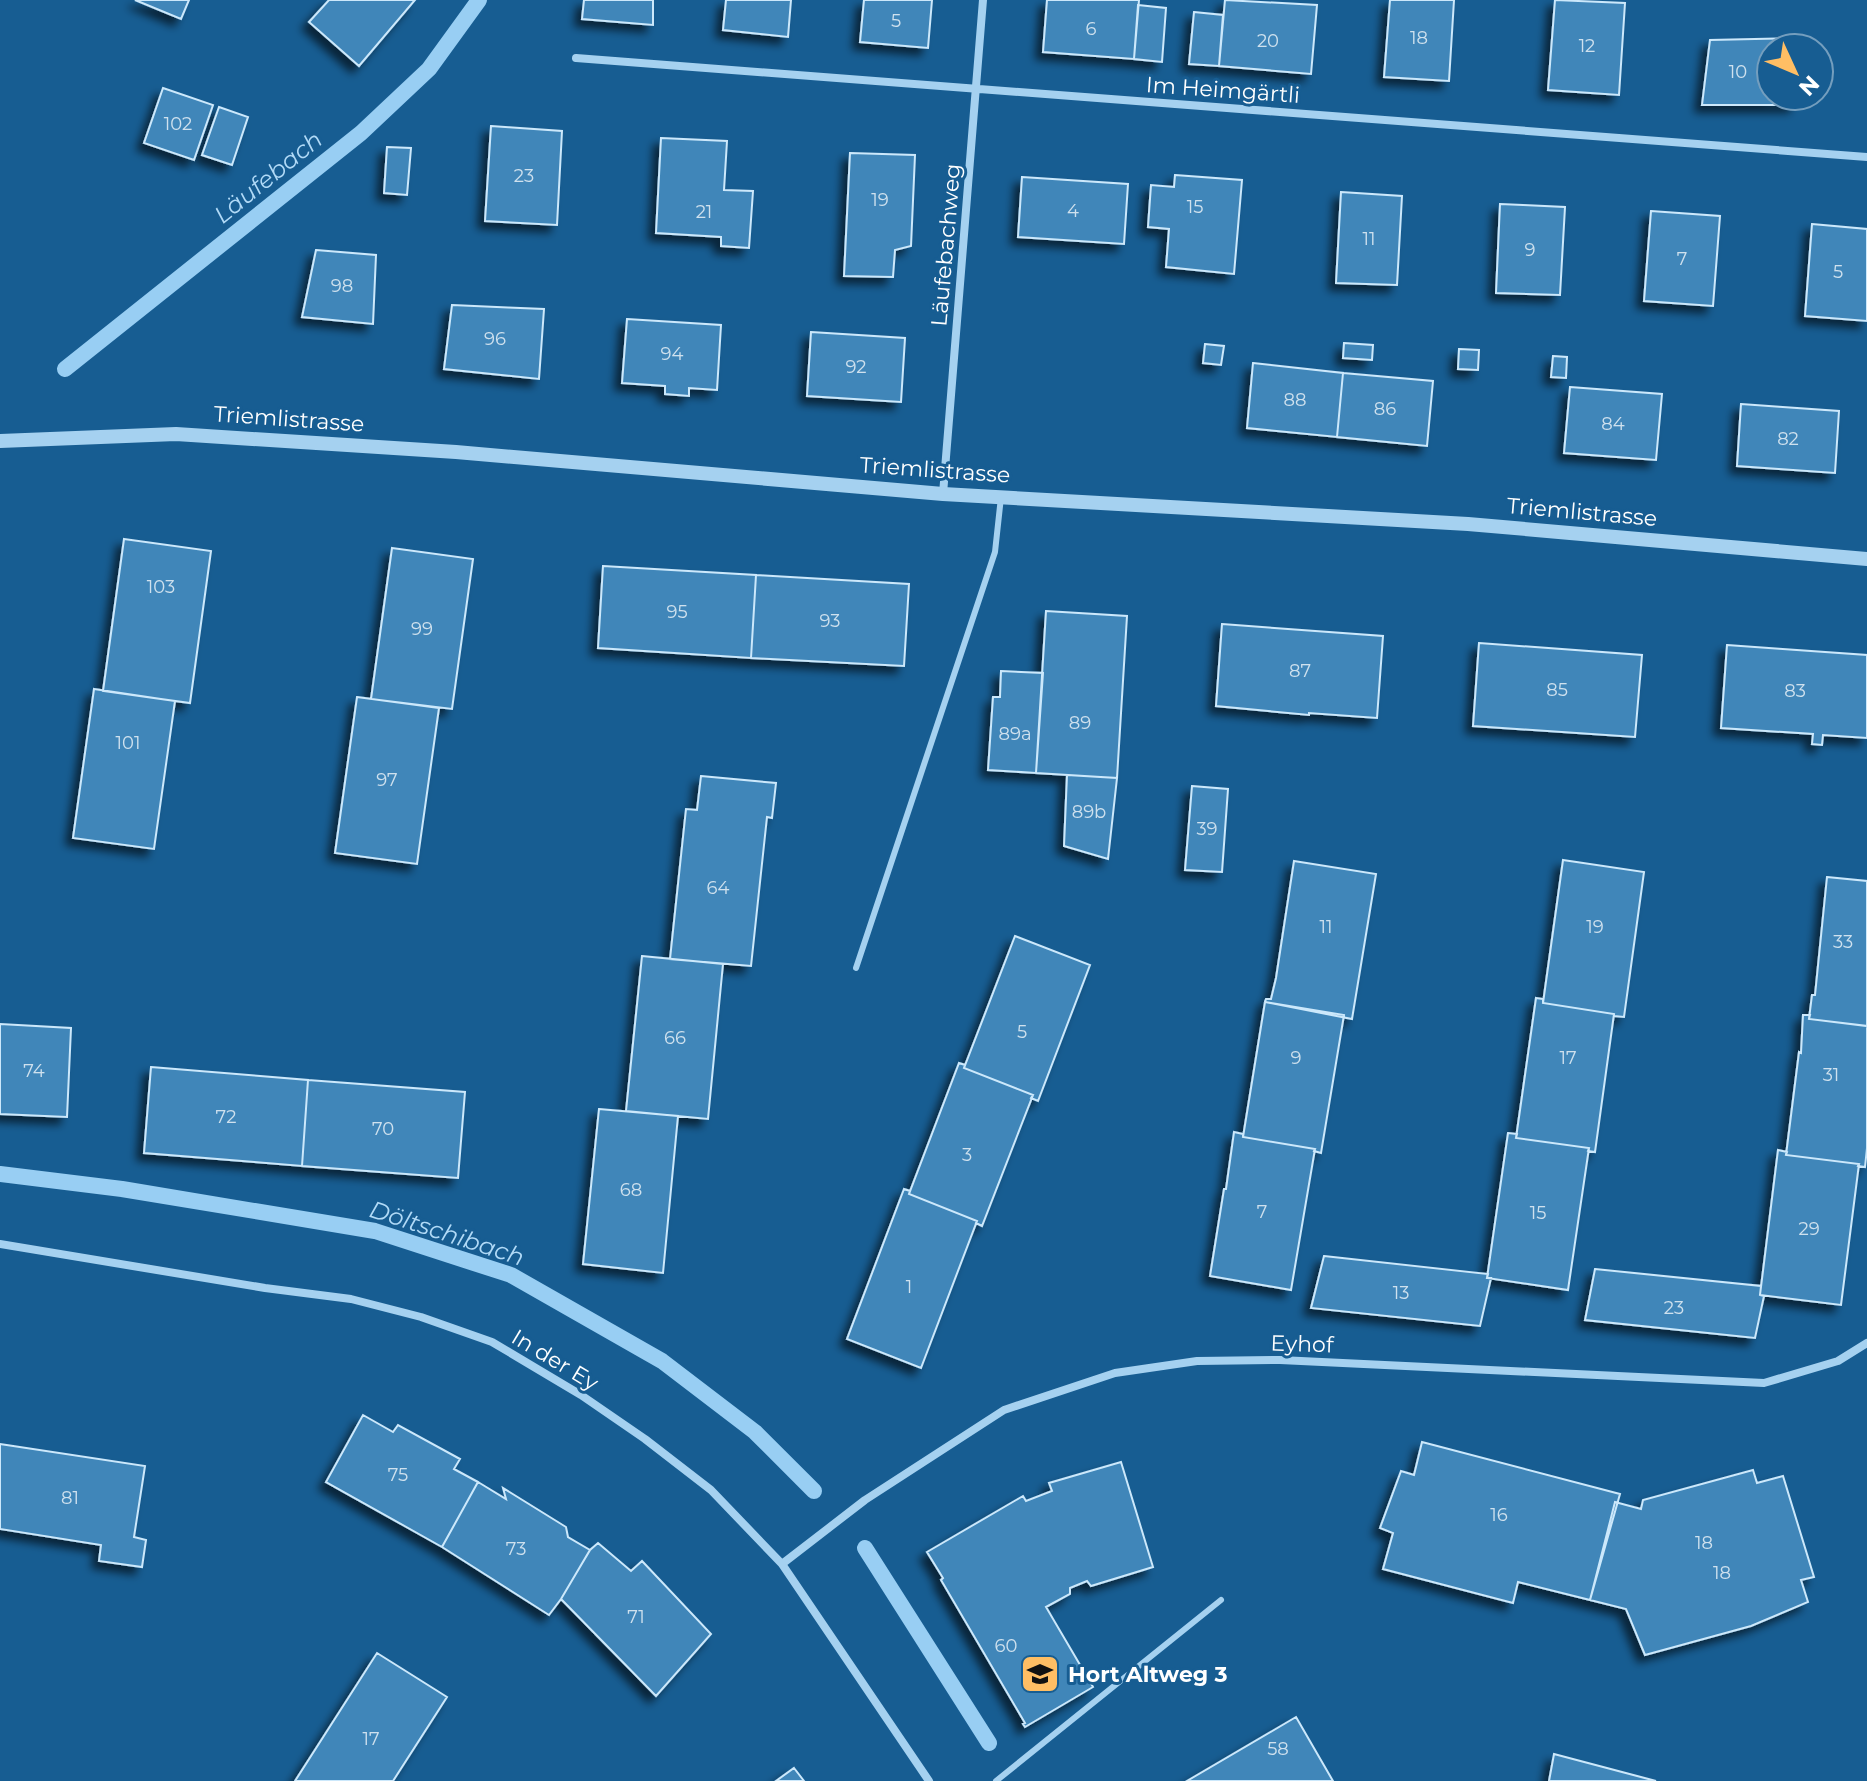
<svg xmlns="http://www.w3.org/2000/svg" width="1867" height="1781" font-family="Montserrat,sans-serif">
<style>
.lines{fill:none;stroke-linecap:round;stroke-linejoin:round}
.stream{stroke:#98cef3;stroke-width:16}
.building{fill:#3f86b9;stroke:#cce8fb;stroke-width:2;filter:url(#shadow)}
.service{stroke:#a5d1f0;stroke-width:6}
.minor{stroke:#a5d1f0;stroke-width:8}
.tertiary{stroke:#a5d1f0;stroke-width:14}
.labels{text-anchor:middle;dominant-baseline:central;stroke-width:6;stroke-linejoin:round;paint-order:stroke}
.number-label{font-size:18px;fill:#cfe1ee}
.street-label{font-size:22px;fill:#fff;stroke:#175d92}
.poi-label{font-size:22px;font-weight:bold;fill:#fff;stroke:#175d92;text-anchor:start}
.water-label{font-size:24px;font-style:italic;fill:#b1daf7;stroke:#175d92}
</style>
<defs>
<filter id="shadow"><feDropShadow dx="-7" dy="7" stdDeviation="4" flood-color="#0009"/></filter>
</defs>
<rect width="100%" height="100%" fill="#175d92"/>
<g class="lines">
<!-- stream -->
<path class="stream" d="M65,369L361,133L429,69L479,0
M0,1174L122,1189L375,1231L511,1275L662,1361L755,1432L814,1491
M865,1548L989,1743"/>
</g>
<!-- building -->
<path class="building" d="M135,0H189L181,19Z
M329,0H415L359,66L309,22Z
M584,0H653V25L582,19Z
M726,0H791L788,37L723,30Z
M864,0H932L928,48L860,42Z
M1047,0H1139L1134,59L1043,52Z
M1225,0L1317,5L1311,74L1219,66Z
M1390,0H1454L1449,81L1384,77Z
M1555,0L1625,3L1619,95L1548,90Z
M1138,5L1166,8L1162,62L1134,59Z
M1194,12L1223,15L1219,66L1189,64Z
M1801,38L1800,48H1771V96H1797L1796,105H1702L1710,40Z
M163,88L213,105L194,160L144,143Z
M219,107L248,117L232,165L202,155Z
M491,126L562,131L557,225L485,221Z
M661,138L727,141L724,190L753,191L749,248L721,246V237L656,233Z
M387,147L411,148L407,195L384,193Z
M850,153L915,155L911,246L895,250L893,277L844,276Z
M1175,175L1242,180L1234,274L1166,267L1169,229L1148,227L1151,185L1174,187Z
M1022,177L1128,184L1124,244L1018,237Z
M1341,192L1402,196L1397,285L1336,283Z
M1500,204L1565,207L1560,295L1496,293Z
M1651,211L1720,216L1713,306L1644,301Z
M1812,224L1867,229V321L1805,316Z
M316,250L376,255L373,324L302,317Z
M452,305L544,309L539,379L444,369Z
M627,319L721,325L717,390L689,388V396L665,394V386L622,383Z
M811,332L905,338L901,402L807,396Z
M1344,343L1373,345L1372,360L1343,358Z
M1205,344L1224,346L1221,365L1203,363Z
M1459,349L1479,350L1478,370L1458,369Z
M1553,356L1567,357L1566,378L1551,377Z
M1253,363L1343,373L1337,437L1247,428Z
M1343,373L1433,381L1427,446L1337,437Z
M1570,387L1662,394L1656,460L1564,453Z
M1741,404L1839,411L1835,473L1737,466Z
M124,539L211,551L190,703L103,691Z
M392,548L473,559L452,709L371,699Z
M603,566L756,575L751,658L598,648Z
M756,575L909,584L904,666L751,658Z
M1046,611L1127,616L1117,778L1036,773Z
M1222,624L1383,636L1377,718L1309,713V715L1216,706Z
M1479,643L1642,655L1635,737L1473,726Z
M1727,645L1867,655V738L1823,735L1822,745L1812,744L1813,734L1721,728Z
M1001,671L1043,673L1036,773L988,770L993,697H1000Z
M94,689L175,701L154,849L73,838Z
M357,697L439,708L417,864L335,853Z
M1067,775L1117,778L1108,859L1064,846Z
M701,776L776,783L772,818L767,817L751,966L670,959L686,809L697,810Z
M1192,786L1228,789L1222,872L1185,870Z
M1563,860L1644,872L1624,1017L1614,1016V1014L1543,1003Z
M1294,861L1376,874L1352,1019L1265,1002L1266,999H1271L1276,978Z
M1827,877L1867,881V1026L1809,1019L1812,995H1815Z
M1015,936L1090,965L1038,1101L1031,1098L1033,1095L964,1068Z
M642,956L723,964L708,1119L626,1111Z
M1536,998L1543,999V1003L1614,1014L1595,1152L1588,1151L1589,1148L1516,1138Z
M1265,1002L1344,1015L1321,1153L1314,1151L1315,1149L1243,1137Z
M1803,1015H1810L1809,1019L1867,1026V1148L1865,1167L1858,1166L1859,1164L1786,1155L1799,1052L1801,1053Z
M0,1024L71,1028L67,1117L0,1114Z
M959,1063L965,1065L964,1068L1033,1095L982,1226L976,1223L977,1221L909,1194Z
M151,1067L308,1080L302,1166L144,1153Z
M308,1080L465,1092L458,1178L302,1166Z
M599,1109L678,1116L663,1273L583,1264Z
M1234,1132L1243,1134V1137L1315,1149L1291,1290L1210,1276L1224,1189H1226Z
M1508,1133L1517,1134L1516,1138L1589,1148L1568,1290L1487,1278Z
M1778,1150L1787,1152L1786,1155L1859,1164L1841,1305L1760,1295Z
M904,1189L910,1191L909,1194L977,1221L921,1368L847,1339Z
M1324,1256L1488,1274L1487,1278H1491L1480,1326L1311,1308Z
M1595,1269L1761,1286L1760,1295L1764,1296L1755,1338L1585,1320Z
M363,1415L393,1432L398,1425L460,1459L454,1469L478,1482L442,1547L326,1482Z
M1422,1442L1620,1494L1590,1600L1518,1582L1513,1603L1383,1569L1393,1533L1380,1528L1401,1471L1414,1475Z
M0,1444L145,1466L134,1537L146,1540L142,1567L99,1561L101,1545L0,1529Z
M1121,1462L1153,1567L1091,1586L1087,1581L1070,1588V1594L1046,1607L1093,1687L1025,1727L1023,1724L1025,1723L941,1580L943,1578L927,1552L1023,1496L1026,1501L1052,1491L1049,1483Z
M1753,1470L1757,1483L1783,1476L1814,1577L1801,1580L1808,1602L1751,1626L1645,1655L1626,1609L1590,1600L1615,1502L1641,1509L1643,1500Z
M478,1482L506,1499L503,1488L566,1527L568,1537L590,1550L561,1599L549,1615L442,1547Z
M598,1543L631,1571L642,1561L711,1634L656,1696L561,1599L590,1550Z
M377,1653L447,1697L393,1781H295Z
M1296,1717L1333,1781H1187Z
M1554,1754L1656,1781H1549Z
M794,1768L804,1781H776Z"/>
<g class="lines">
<!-- service -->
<path class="service" d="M856,968L995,552L1001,497
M996,1781L1221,1600"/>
<!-- minor -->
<path class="minor" d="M576,58L1867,157
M943,494L983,0
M0,1244L265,1288L351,1299L421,1317L492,1342L581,1395L645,1439L711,1490L782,1564L929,1781
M782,1564L865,1500L1004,1410L1115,1373L1197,1361L1280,1360L1764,1383L1838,1361L1867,1343"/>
<!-- tertiary -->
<path class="tertiary" d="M0,441L176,434L456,452L943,494L1468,524L1867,559"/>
</g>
<!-- icons -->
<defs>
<symbol id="school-square" viewBox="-11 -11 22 22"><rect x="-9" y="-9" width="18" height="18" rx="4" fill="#ffbe64" stroke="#175d92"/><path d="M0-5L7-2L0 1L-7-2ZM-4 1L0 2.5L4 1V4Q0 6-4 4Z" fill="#111"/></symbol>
</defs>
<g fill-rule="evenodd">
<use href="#school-square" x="1018" y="1652" width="44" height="44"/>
</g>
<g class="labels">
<!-- number labels -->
<g class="number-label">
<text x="896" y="21">5</text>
<text x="1091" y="29">6</text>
<text x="1419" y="38">18</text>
<text x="1268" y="41">20</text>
<text x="1587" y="46">12</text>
<text x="1738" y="72">10</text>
<text x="178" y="124">102</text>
<text x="524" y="176">23</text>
<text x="880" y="200">19</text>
<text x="1195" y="207">15</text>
<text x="1073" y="211">4</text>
<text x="704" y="212">21</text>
<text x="1369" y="239">11</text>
<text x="1530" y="250">9</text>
<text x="1682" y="259">7</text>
<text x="1838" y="272">5</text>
<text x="342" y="286">98</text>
<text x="495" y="339">96</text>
<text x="672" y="354">94</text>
<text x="856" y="367">92</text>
<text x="1295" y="400">88</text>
<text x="1385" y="409">86</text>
<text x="1613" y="424">84</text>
<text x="1788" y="439">82</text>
<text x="161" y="587">103</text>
<text x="677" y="612">95</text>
<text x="830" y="621">93</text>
<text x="422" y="629">99</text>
<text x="1300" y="671">87</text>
<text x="1557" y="690">85</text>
<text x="1795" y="691">83</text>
<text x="1080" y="723">89</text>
<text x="1015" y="734">89a</text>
<text x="128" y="743">101</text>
<text x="387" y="780">97</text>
<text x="1089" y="812">89b</text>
<text x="1207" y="829">39</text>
<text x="718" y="888">64</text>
<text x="1326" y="927">11</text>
<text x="1595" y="927">19</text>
<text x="1843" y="942">33</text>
<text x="1022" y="1032">5</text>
<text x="675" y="1038">66</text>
<text x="1296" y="1058">9</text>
<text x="1568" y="1058">17</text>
<text x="34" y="1071">74</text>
<text x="1831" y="1075">31</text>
<text x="226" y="1117">72</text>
<text x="383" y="1129">70</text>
<text x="967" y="1155">3</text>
<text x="631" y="1190">68</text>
<text x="1262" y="1212">7</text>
<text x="1538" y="1213">15</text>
<text x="1809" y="1229">29</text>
<text x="909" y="1287">1</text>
<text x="1401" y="1293">13</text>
<text x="1674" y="1308">23</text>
<text x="398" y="1475">75</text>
<text x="70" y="1498">81</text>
<text x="1499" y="1515">16</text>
<text x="1704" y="1543">18</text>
<text x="516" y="1549">73</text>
<text x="1722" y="1573">18</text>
<text x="636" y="1617">71</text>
<text x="1006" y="1646">60</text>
<text x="371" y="1739">17</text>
<text x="1278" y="1749">58</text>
</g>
<!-- street labels -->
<g class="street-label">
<text transform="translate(1223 90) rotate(4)">Im Heimgärtli</text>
<text transform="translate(946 245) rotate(-85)">Läufebachweg</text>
<text transform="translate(289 419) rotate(4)">Triemlistrasse</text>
<text transform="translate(935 470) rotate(4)">Triemlistrasse</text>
<text transform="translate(1582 512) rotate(5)">Triemlistrasse</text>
<text transform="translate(1302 1344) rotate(2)">Eyhof</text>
<text transform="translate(555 1360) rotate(31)">In der Ey</text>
</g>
<!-- poi labels -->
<g class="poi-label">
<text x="1068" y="1674">Hort Altweg 3</text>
</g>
<!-- water labels -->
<g class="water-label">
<text transform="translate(268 177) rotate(-39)">Läufebach</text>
<text transform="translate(447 1233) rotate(18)">Döltschibach</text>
</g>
</g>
<!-- north arrow -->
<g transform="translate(1795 72) rotate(134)"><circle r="38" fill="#175d92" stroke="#749ebe" stroke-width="2"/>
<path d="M0-6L14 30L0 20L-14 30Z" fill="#ffbe64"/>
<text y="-12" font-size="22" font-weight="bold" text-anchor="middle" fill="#ffffff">N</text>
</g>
</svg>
